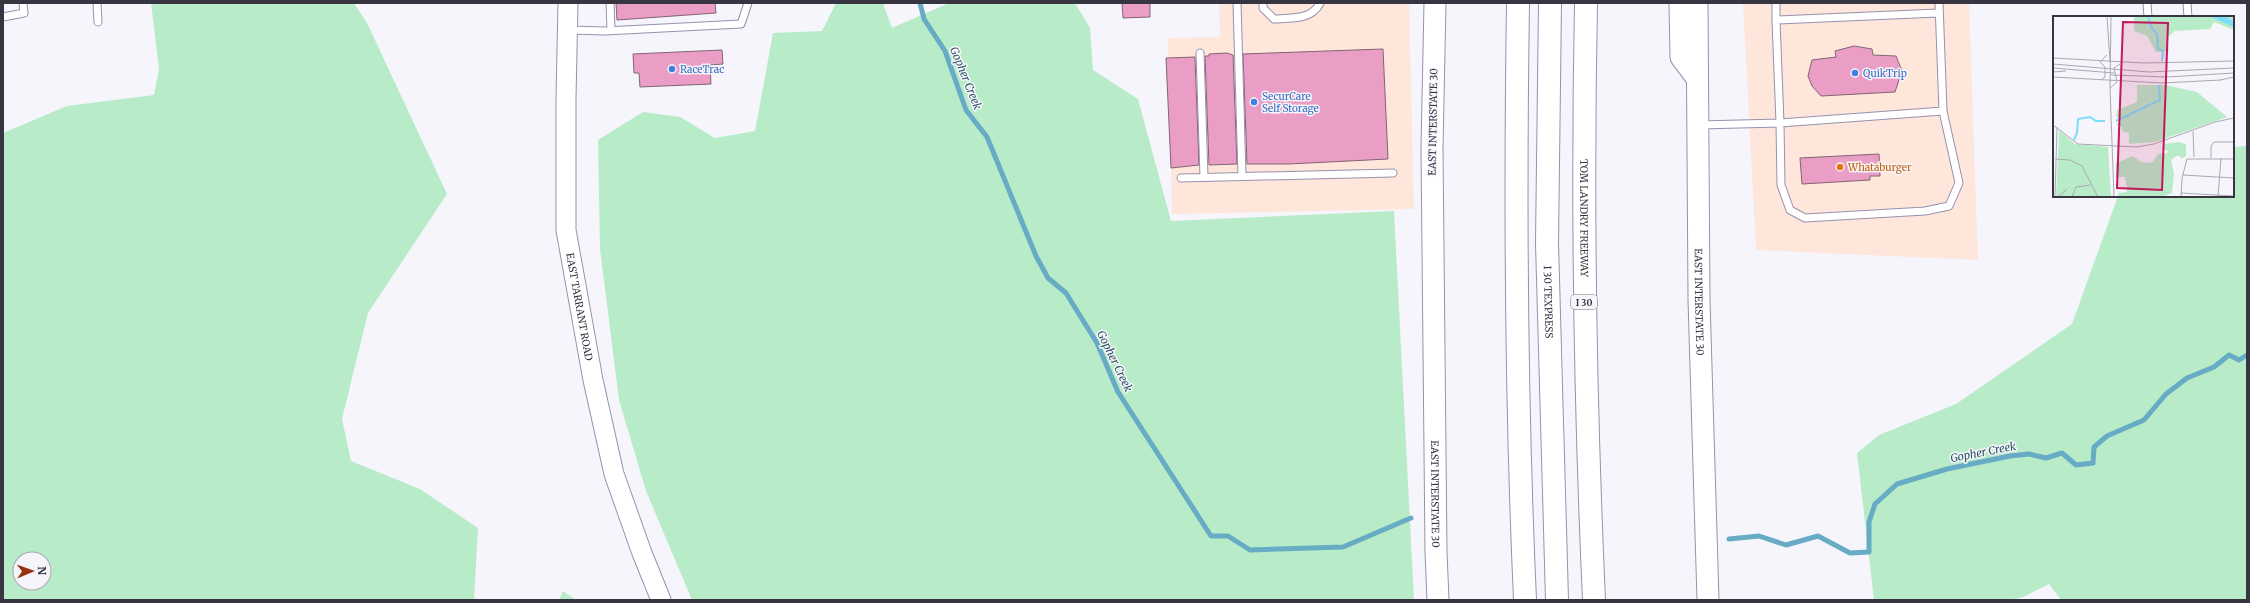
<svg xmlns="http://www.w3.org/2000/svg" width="2250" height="603" font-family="Merriweather,serif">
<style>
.commercial{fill:#fee6db}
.green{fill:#b8ecc9;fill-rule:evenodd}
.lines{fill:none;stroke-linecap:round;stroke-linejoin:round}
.stream{stroke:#67abc4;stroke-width:5}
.building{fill:#ea9ec5;stroke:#826473}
.service-casing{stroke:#9791af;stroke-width:9}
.tertiary-casing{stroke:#9791af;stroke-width:21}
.secondary-casing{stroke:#9791af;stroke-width:23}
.motorway-casing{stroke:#9791af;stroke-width:24}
.service{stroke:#fff;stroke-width:7}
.tertiary{stroke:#fff;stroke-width:19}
.secondary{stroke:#fff;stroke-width:21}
.motorway{stroke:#fff;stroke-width:22}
.shop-dot{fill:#3f7fe0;stroke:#f6f5fb;stroke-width:1.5}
.food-dot{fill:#e8710a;stroke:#f6f5fb;stroke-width:1.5}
.labels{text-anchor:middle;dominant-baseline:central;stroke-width:3;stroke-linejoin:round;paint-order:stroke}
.shield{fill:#f6f5fb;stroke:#716f7a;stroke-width:1}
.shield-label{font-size:9px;font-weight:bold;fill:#383542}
.shop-label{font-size:10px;fill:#366cbe;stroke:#f6f5fb;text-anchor:start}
.street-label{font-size:10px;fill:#383542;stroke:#f6f5fb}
.food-label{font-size:10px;fill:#c56008;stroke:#f6f5fb;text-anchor:start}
.water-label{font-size:11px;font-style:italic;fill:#295562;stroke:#f6f5fb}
.inset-river{fill:none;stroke:#7bddfc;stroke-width:2}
.inset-road{fill:none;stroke:#aaa8b1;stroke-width:1}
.view{fill:#c2185b;fill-opacity:0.15;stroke:#c2185b;stroke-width:2}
.inset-edge{fill:none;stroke:#383542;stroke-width:2}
</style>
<rect width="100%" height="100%" fill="#f6f5fb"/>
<!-- commercial -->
<path class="commercial" d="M1219,3H1409L1414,209L1172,214L1168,38L1220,37Z
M1743,3H1969L1978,260L1756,250Z"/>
<!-- green -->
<path class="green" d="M151,3H354L367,23L447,194L368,313L342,419L351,461L420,489L478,528L474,600H3V133L67,106L154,95L159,69ZM20,559H44V583H20Z
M836,3H883L892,28L949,3H1075L1090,28L1093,70L1138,99L1171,221L1394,211L1414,600H692L646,491L619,400L600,249L598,140L643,112L680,117L715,138L755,131L773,33L822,31Z
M2247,146V600H2061L2049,584L2023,597L2010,600H1874L1857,453L1879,435L1956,404L2072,324L2118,196H2233V147Z
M563,591L576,600H559Z"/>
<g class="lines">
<!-- stream -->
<path class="stream" d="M920,3L924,19L945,51L966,110L987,137L1036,256L1048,278L1066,293L1097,343L1118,392L1211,536H1228L1250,550L1343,547L1411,518
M1729,539L1759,536L1786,545L1818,536L1850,553L1869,552V522L1875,504L1897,484L1947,469L2010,456L2029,454L2046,458L2062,453L2076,465L2093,463L2094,447L2107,436L2144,420L2166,394L2187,378L2214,367L2229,355L2239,360L2247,355"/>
</g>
<!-- building -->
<path class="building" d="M616,3H715L716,13L617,20Z
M1122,3H1150V17L1123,18Z
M1854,46L1872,49L1873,55L1896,56L1902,71L1895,92L1821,96L1812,86L1808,76L1812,60L1836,57L1835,51Z
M1383,49L1388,159L1289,164H1247L1243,54Z
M722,50L723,64L710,65L711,84L640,87L639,73H634L633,54Z
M1227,53L1233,55L1237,164L1209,165L1205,56H1209V54Z
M1195,57L1199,165L1171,168L1166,58Z
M1879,154L1880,176H1870V180L1802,184L1800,158Z"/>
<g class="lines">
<defs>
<path id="service" d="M97,3L98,22
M610,3L611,30
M1237,3L1242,176
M1263,3V8L1274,19C1291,18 1312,20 1320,3
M1776,3V20
M2147,3L2148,17
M2187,3L2188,17
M1938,13L1776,20L1780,123L1943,111L1939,3
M3,17L24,13L23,3
M568,30L605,31L741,24L748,3
M1200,53L1204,177
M1699,125L1780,123L1781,185L1790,210L1805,218L1925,211L1949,206L1959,183L1943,111
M1181,178L1393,173"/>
<g id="tertiary">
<path id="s1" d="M568,3L566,98V230L593,380L614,474L642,553L661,600"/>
</g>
<g id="secondary">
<path id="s2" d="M1435,3L1432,148L1436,552L1438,600"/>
<path d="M1680,3L1681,57L1696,77"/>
<path id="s3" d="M1697,3L1699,300L1708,600"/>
</g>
<g id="motorway">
<path d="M1518,3C1515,202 1516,401 1525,600"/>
<path id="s4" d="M1550,3L1547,243L1557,600"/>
<path id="s5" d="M1586,3C1582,202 1585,401 1594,600"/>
</g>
</defs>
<!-- service casing -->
<use href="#service" class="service-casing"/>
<!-- tertiary casing -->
<use href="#tertiary" class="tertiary-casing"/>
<!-- secondary casing -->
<use href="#secondary" class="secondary-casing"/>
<!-- motorway casing -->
<use href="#motorway" class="motorway-casing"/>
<!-- service -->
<use href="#service" class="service"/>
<!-- tertiary -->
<use href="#tertiary" class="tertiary"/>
<!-- secondary -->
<use href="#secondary" class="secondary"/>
<!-- motorway -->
<use href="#motorway" class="motorway"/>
</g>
<!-- markers -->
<g class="shop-dot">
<circle cx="672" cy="69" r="4"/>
<circle cx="1855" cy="73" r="4"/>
<circle cx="1254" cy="102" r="4"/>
</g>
<circle class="food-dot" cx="1840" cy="167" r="4"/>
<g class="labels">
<!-- shield labels -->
<rect class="shield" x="1571" y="295" width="26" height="14" rx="3"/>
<g class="shield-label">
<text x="1584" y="302">I 30</text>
</g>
<!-- shop labels -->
<g class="shop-label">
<text x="680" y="69">RaceTrac</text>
<text x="1863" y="73">QuikTrip</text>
<text x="1262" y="96">SecurCare<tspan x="1262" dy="12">Self Storage</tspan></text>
</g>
<!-- street labels -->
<g class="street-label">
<text transform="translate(1433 122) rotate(-89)">EAST INTERSTATE 30</text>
<text stroke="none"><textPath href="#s5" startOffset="215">TOM LANDRY FREEWAY</textPath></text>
<text stroke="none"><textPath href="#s4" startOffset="299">I 30 TEXPRESS</textPath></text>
<text stroke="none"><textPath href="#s3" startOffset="299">EAST INTERSTATE 30</textPath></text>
<text stroke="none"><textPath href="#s1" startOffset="305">EAST TARRANT ROAD</textPath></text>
<text stroke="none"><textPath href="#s2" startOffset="491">EAST INTERSTATE 30</textPath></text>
</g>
<!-- food labels -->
<g class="food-label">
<text x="1848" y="167">Whataburger</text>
</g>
<!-- water labels -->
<g class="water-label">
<text transform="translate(966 78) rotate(68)">Gopher Creek</text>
<text transform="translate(1115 361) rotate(64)">Gopher Creek</text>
<text transform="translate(1983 452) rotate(-11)">Gopher Creek</text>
</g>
</g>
<!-- overview -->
<g transform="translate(2053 16)">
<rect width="181" height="181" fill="#f6f5fb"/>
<path d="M81,0H181V14L161,6L157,13L122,15L113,22L116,35L103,36L94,20L81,15ZM84,69H113L144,76L174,101L102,126L76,128V117L69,115V111L63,108L69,106L63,100L64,94L84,86ZM6,114L22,128L55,131L58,181H3ZM125,126L133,128V140L128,143L127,140H123L118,144L121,157L119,177L109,181H65V177L74,176V173L72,161H63V147L80,140L88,146L99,147L105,138L114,137L115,135L109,132L112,128Z" fill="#b8ecc9"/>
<path d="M156,0H172L181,6V11Z" fill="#7bddfc"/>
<path class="inset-river" d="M95,0L98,11L104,18L105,33L110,35L109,45M63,105L107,84L106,69M21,124L24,117L25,103L37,101L43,105H52"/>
<path class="inset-road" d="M54,0L57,46M58,0L57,72L61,181M0,42L91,47L181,45M0,48L96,56L181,52M0,52L61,57M0,56L13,55M58,59L114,61L181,57M0,61L109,67L168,64M48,64L52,61V51L47,46L54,39M167,64L181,61M57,72L64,66L61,52L67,48M0,109L25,128L83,131L101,128L162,106L181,102M140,115L141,141M158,142V130L161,126H181M2,143L17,144L29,150L45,181M130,159L181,162M128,177L181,180M2,181L4,111M5,181L14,173M19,181L23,171L37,169M128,181L129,162L134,143H181M165,181L168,142"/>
<path class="view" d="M70,6L115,7L109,174L64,172Z"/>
<rect width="181" height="181" class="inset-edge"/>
</g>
<!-- border -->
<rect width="2250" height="603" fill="none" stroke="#383542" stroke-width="8"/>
<!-- north arrow -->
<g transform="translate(32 571) rotate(88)"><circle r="19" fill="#f6f5fb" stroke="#aaa8b1"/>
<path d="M0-3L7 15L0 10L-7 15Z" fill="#983110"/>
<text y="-6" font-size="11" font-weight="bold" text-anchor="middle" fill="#383542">N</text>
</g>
</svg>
